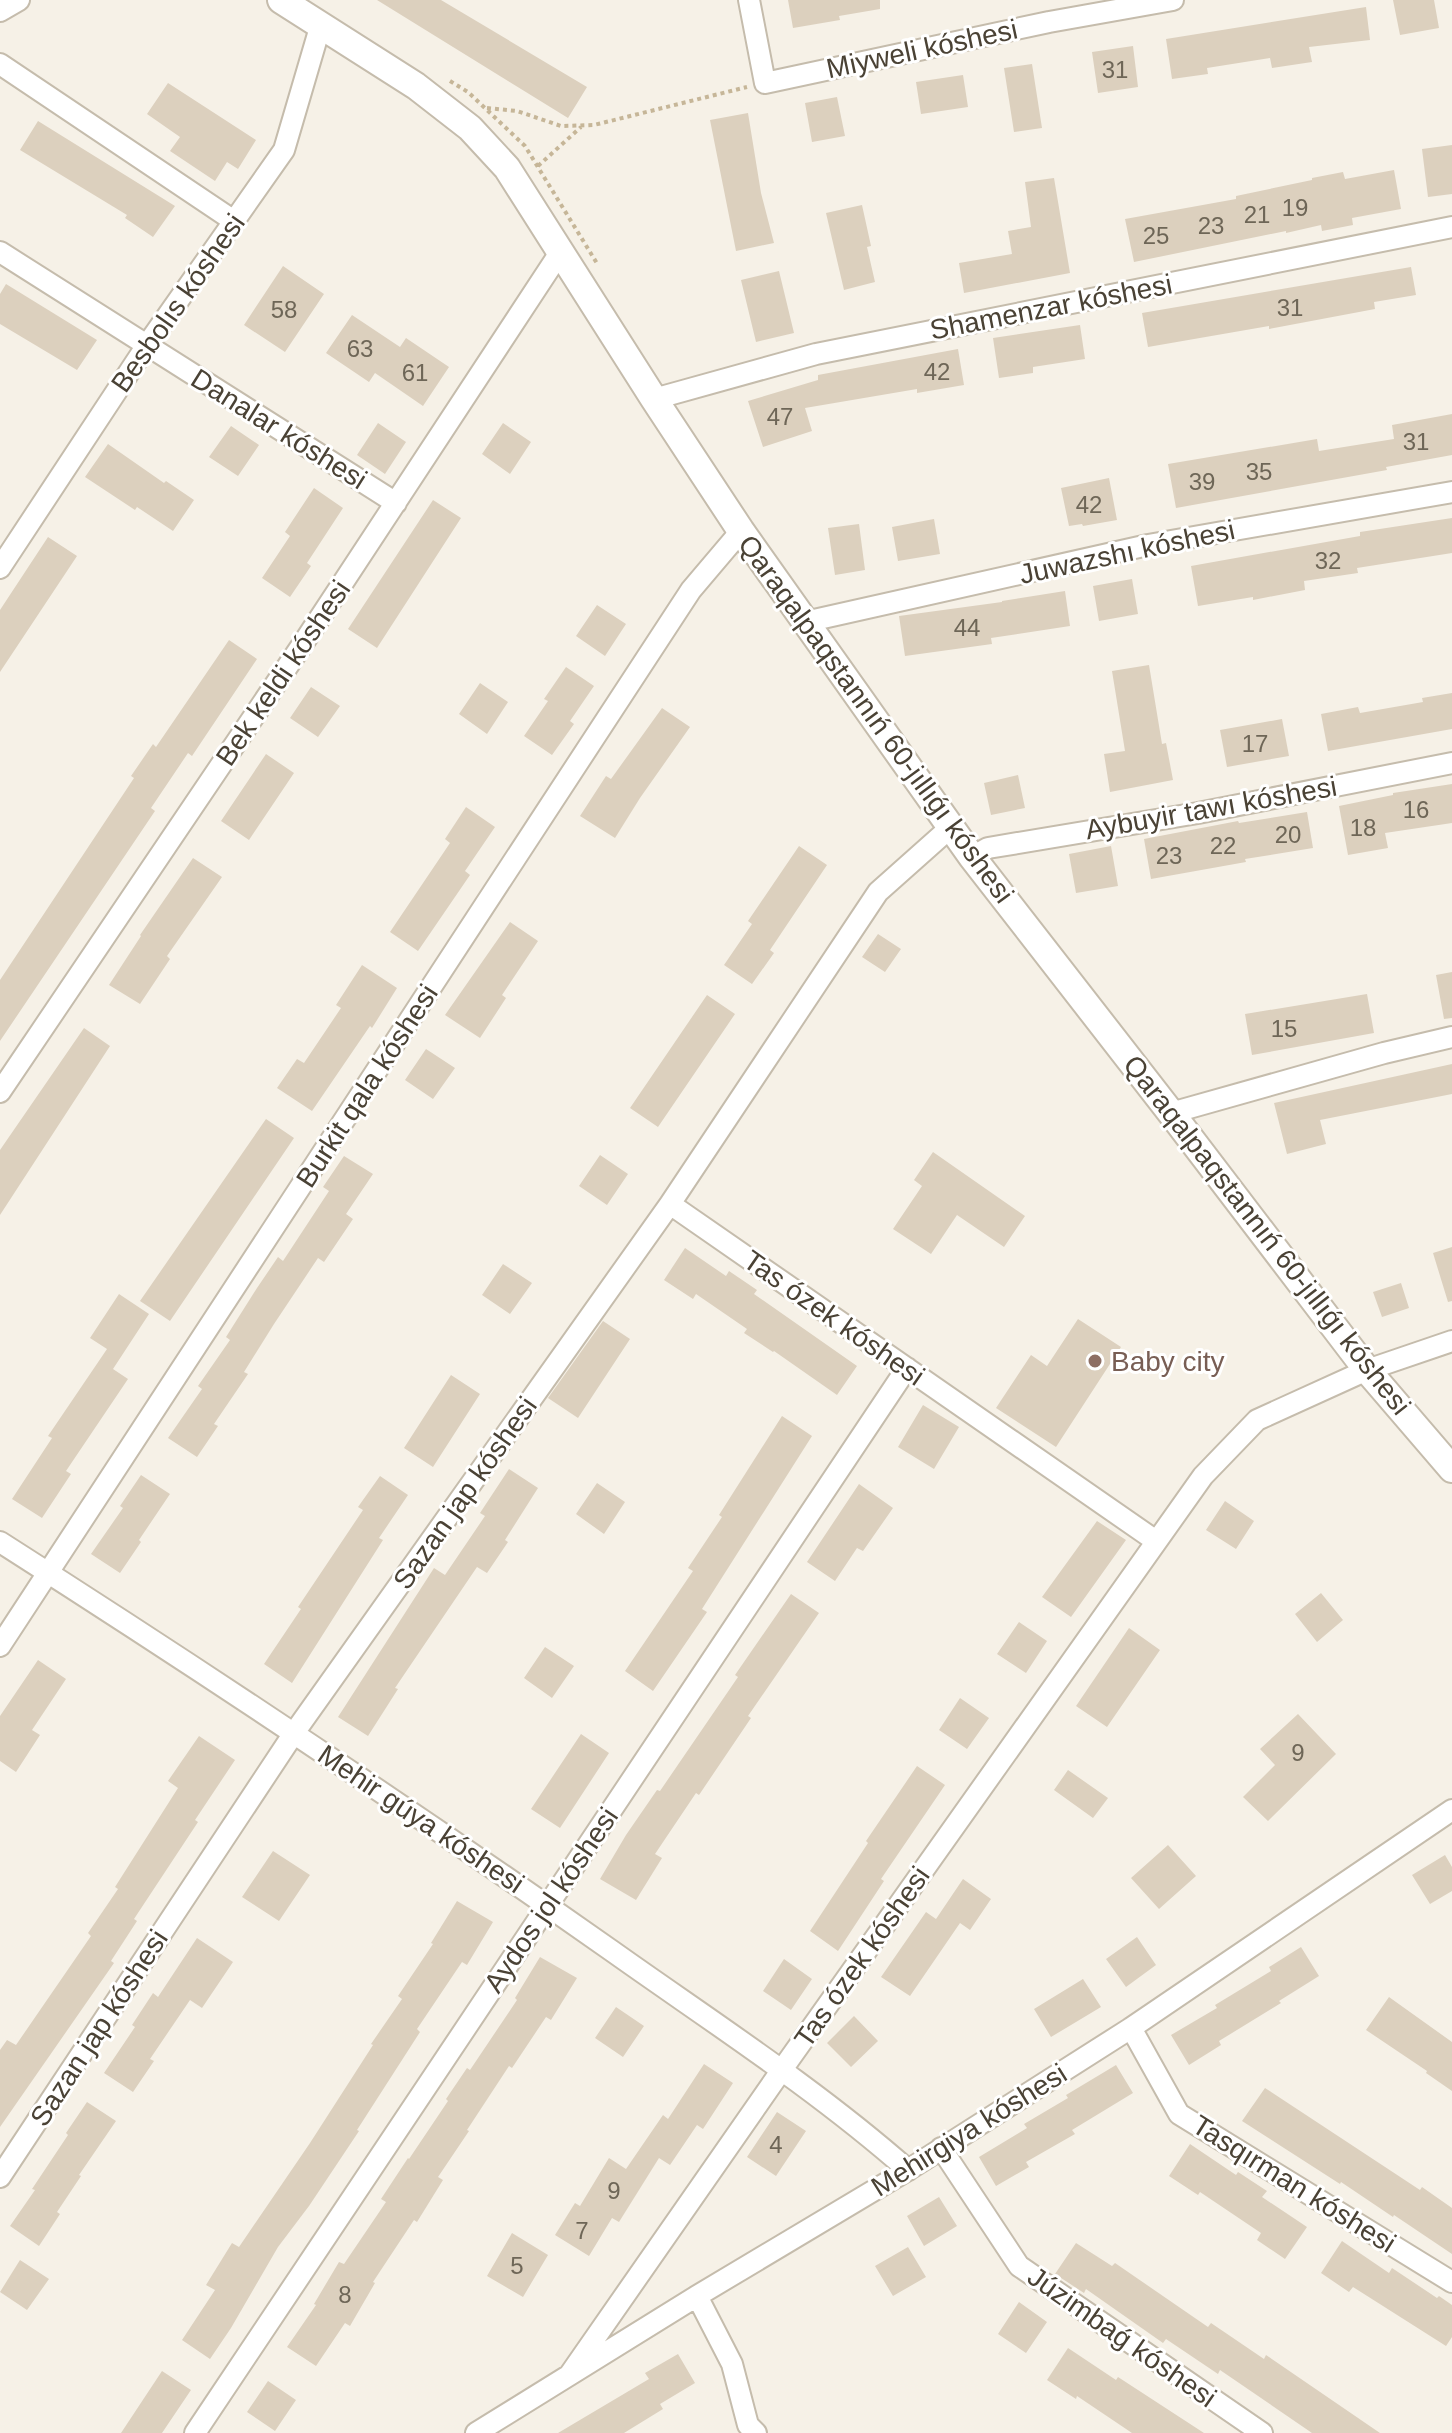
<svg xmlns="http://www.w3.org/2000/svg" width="1452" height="2433" font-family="Arial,sans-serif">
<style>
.building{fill:#dcd0be}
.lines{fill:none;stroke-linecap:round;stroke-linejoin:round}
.minor-casing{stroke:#c5bcac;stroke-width:24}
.tertiary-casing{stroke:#c5bcac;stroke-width:30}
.path{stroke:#c6b698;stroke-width:4;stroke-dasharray:4 4;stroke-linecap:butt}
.minor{stroke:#fff;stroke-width:20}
.tertiary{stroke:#fff;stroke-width:26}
.education-dot{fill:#8d6e63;stroke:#fff;stroke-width:3}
.labels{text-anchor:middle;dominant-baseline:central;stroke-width:6;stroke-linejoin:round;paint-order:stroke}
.number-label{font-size:24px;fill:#6e6657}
.street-label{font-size:28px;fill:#4a4235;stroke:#fff}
.education-label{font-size:28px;fill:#785e54;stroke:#fff;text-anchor:start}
</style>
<rect width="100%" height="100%" fill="#f6f1e7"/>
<!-- building -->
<path class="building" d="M377,0H441L587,87L568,118Z
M788,0H880V9L839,16L840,20L793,28Z
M1393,0H1434L1439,28L1400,35Z
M1366,7L1370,40L1309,47L1312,62L1272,68L1270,58L1207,68L1208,74L1172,79L1166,39Z
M1133,46L1138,87L1098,93L1092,52Z
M1032,64L1042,128L1014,132L1004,68Z
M963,75L968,107L921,114L916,82Z
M168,83L256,140L238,169L227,162L215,181L170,151L180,137L147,114Z
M837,97L845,136L812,142L805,103Z
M748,113L761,193L774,243L736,251L710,120Z
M38,121L175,206L153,237L125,218L127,215L20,150Z
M1452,145V194L1428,197L1422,149Z
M1394,170L1401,209L1352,218L1353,225L1322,231L1321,225L1286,233V231L1134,262L1125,219L1236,199V196L1312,180V178L1343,172L1345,179Z
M1054,178L1070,273L964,293L959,263L1012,254L1008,231L1031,227L1025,182Z
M862,205L871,246L867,247L875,282L844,290L826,213Z
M283,266L324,294L285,352L244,325Z
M1411,267L1416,295L1374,302L1375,309L1269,329V326L1148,347L1142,313Z
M779,271L794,333L756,342L741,280Z
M6,284L97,340L77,370L0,324V294Z
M352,315L400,347L406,338L449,367L423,406L375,373L369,382L326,353Z
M1080,325L1085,359L1033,367V373L999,378L993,338Z
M958,349L964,385L917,393V389L805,408L812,431L763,447L748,401L818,380V375Z
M1452,414V455L1386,467L1387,470L1176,508L1168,464L1317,439L1319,451L1394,439L1392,425Z
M378,423L406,442L385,474L357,455Z
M503,423L531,442L510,474L482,454Z
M231,426L259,445L238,476L209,457Z
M108,444L164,483L166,481L194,500L173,531L137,507L135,510L85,477Z
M1109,478L1117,520L1083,526L1082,524L1069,526L1061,488Z
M314,488L343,508L307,563L311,566L290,597L262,578L290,536L285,532Z
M433,500L461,518L377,648L348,629Z
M1452,518V553L1357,568L1358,573L1304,581L1305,590L1253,600V597L1198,606L1191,566L1360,536V532Z
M934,519L940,554L898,561L892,527Z
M859,524L865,570L835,575L828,528Z
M48,537L77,556L0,672V610Z
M1132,579L1138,614L1099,621L1093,586Z
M1065,591L1070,626L991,638L992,644L905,656L899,616L1002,602V601Z
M597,605L626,624L605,656L576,636Z
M229,640L257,659L192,756L188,753L151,808L155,811L0,1041V980L134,778L131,776L153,744L156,747Z
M1149,665L1162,744L1166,743L1173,780L1110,792L1104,754L1125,751L1112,671Z
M566,667L594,686L570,721L574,724L552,755L524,736L548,701L544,699Z
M480,683L508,702L487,734L459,714Z
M311,687L340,706L318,737L290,718Z
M1452,693V729L1328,751L1321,714L1358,707L1360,713L1423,702L1422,698Z
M662,708L690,727L640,798L615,838L580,816L606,776L611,779Z
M1282,719L1289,756L1227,767L1220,730Z
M266,754L294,773L249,840L221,821Z
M1018,775L1025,808L991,815L984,783Z
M1452,784V823L1385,833L1388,848L1348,855L1339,806L1393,795V793Z
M466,807L495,827L465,871L470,875L418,951L390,932L450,843L445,839Z
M1307,812L1313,848L1245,859L1246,862L1151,879L1144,839L1238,821L1239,823Z
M799,846L827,865L770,950L774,953L752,984L724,965L752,924L748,921Z
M1111,846L1118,886L1076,893L1069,854Z
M193,858L222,877L167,956L170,959L140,1004L109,985L141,936L140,935Z
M510,922L538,941L502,995L506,998L480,1038L445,1015Z
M878,934L901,949L885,972L862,957Z
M362,965L397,988L372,1028L370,1026L312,1111L277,1088L297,1059L304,1063L341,1008L336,1005Z
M1452,972V1018L1444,1019L1436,975Z
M1367,994L1374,1033L1252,1055L1245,1014Z
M707,995L735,1014L658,1127L630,1108Z
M84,1028L110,1046L0,1215V1150Z
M426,1049L455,1068L433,1099L405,1080Z
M1452,1064V1094L1320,1120L1326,1144L1287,1154L1274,1103Z
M266,1119L294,1138L170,1321L140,1301Z
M933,1152L1025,1216L1004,1247L957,1215L931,1254L893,1229L922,1186L914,1180Z
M600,1155L628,1174L607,1205L579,1186Z
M344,1156L373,1174L346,1214L353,1219L324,1262L318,1258L274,1324L244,1372L248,1374L214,1424L218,1426L197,1457L168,1438L202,1389L198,1386L230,1340L226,1337L257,1288L278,1257L283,1261L329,1191L323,1187Z
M1452,1247V1301L1448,1302L1433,1253Z
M685,1248L726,1276L729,1271L757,1290L754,1294L857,1366L837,1395L774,1351L773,1352L744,1333L747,1329L696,1294L693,1299L664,1280Z
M503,1264L532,1283L510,1314L482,1295Z
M1401,1283L1409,1308L1382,1317L1373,1292Z
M119,1294L149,1314L113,1369L128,1379L66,1471L71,1474L42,1518L12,1499L52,1438L48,1436L107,1349L90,1338Z
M1078,1319L1121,1347L1056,1447L996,1408L1031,1355L1047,1366Z
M603,1321L630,1339L578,1418L548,1398Z
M451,1375L480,1394L433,1467L404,1448Z
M923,1405L959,1427L934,1469L898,1447Z
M782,1416L812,1436L702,1609L707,1612L653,1691L625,1671L693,1571L688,1568L722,1517L719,1515Z
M509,1469L538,1488L505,1540L508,1542L487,1573L477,1567L395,1688L398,1689L368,1736L338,1717L434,1568L445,1575L485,1516L480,1513Z
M141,1475L170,1494L139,1540L141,1542L120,1573L91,1554L123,1508L120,1506Z
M380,1476L408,1495L379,1538L383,1540L292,1683L264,1664L301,1609L298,1607L363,1510L358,1507Z
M597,1483L625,1502L604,1534L576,1514Z
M859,1484L893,1508L863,1551L857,1548L835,1581L807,1562Z
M1225,1501L1254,1521L1236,1549L1206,1530Z
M1097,1521L1126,1540L1071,1617L1042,1597Z
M1321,1593L1343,1620L1317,1642L1295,1614Z
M791,1594L819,1613L748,1716L751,1718L699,1795L696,1793L655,1854L662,1858L636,1900L600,1879L626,1835L657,1790L660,1791L738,1677L735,1675Z
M1019,1622L1047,1641L1026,1673L997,1654Z
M1129,1628L1160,1650L1107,1727L1076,1706Z
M545,1647L574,1666L552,1698L524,1678Z
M38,1660L66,1679L32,1730L40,1735L16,1772L0,1761V1716Z
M960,1698L989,1718L967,1749L939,1730Z
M1298,1714L1336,1754L1268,1821L1243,1797L1275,1765L1260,1749Z
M581,1734L609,1753L560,1828L531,1809Z
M199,1736L235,1760L195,1820L198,1822L134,1919L137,1921L111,1961L114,1963L0,2127V2050L7,2040L16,2045L91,1936L88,1933L118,1889L115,1887L178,1788L168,1781Z
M917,1766L945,1785L881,1879L884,1881L838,1951L810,1931L868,1843L866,1841Z
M1068,1770L1108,1798L1093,1818L1054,1790Z
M1168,1845L1196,1876L1159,1909L1131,1878Z
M273,1851L310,1875L279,1921L242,1897Z
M1445,1855L1452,1867V1891L1430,1904L1412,1875Z
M963,1879L991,1899L970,1930L960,1923L910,1996L881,1977L926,1912L936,1919Z
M457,1901L493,1922L467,1965L462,1962L417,2029L420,2032L357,2130L359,2131L309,2206L278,2247L231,2328L210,2359L182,2340L215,2290L206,2285L232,2243L239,2247L310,2143L373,2045L371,2044L402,1999L398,1996L433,1944L431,1943Z
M1137,1937L1156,1965L1126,1987L1106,1959Z
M197,1938L233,1962L202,2008L190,2000L150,2059L154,2061L133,2092L104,2073L135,2027L132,2025L153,1993L158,1997Z
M1301,1947L1319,1976L1279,2001L1281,2003L1219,2041L1221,2045L1189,2065L1171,2035L1217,2008L1215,2005L1271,1971L1269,1967Z
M540,1957L577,1978L551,2020L546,2017L512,2068L509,2066L467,2130L469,2131L438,2177L443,2180L417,2222L414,2220L373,2282L375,2283L350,2326L345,2323L316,2366L287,2347L316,2305L314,2304L339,2262L344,2264L386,2202L381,2199L408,2158L409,2159L448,2101L446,2099L467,2068L470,2070L517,2000L515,1998Z
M784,1959L812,1979L791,2010L763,1991Z
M1083,1979L1101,2007L1051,2037L1034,2009Z
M1389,1997L1452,2042V2091L1426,2073L1427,2071L1366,2030Z
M616,2007L644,2026L623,2057L595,2038Z
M854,2016L878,2041L851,2067L827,2043Z
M704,2064L733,2083L703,2129L697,2125L670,2165L659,2158L619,2222L612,2218L589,2256L555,2235L575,2203L580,2206L609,2158L626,2169L663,2115L668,2119Z
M1116,2065L1133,2093L1072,2130L1075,2134L1026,2162L1029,2167L996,2186L979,2157L1027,2128L1024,2124L1068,2098L1066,2095Z
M1265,2088L1420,2190L1422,2187L1452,2208V2254L1394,2215L1393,2217L1341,2182L1340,2184L1242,2121Z
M87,2102L116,2121L79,2175L81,2176L57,2212L60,2214L39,2246L10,2226L35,2190L32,2189L68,2135L66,2133Z
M777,2112L806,2131L776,2176L747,2157Z
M1190,2144L1236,2175L1238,2172L1267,2191L1262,2197L1307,2227L1285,2259L1257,2240L1261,2233L1200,2192L1198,2195L1169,2176Z
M939,2197L957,2226L924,2246L907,2216Z
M512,2233L548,2255L523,2297L487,2276Z
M1342,2241L1389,2273L1392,2268L1437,2298L1439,2296L1452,2305V2337L1446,2346L1353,2287L1349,2292L1321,2273Z
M1076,2243L1112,2266L1115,2263L1208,2327L1211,2323L1264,2359L1266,2355L1380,2433H1312L1220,2370L1218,2374L1166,2339L1163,2343L1086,2289L1084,2293L1055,2274Z
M908,2247L926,2277L893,2296L875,2266Z
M20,2260L49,2279L27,2310L0,2292Z
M1019,2302L1047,2322L1026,2353L998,2334Z
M1068,2348L1116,2380L1118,2377L1204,2433H1132L1077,2396L1076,2399L1047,2380Z
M678,2354L695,2383L660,2404L663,2409L624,2433H558L649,2379L645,2373Z
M162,2371L191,2390L162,2433H121Z
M268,2381L296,2400L275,2431L247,2412Z"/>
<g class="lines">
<defs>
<path id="minor" d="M749,0L765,83L1049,22L1173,0
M0,11L19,0
M0,64L234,221
M0,252L396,503
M654,399L816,354L1452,227
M0,568L147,345L284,150L321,24
M805,622L1148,545L1452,492
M972,857L988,848L1198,813L1452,763
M0,1092L302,645L561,251
M1171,1113L1384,1053L1452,1037
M670,1204L1156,1541
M0,1542C207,1674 411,1810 612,1951C712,2022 816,2089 908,2170
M0,1646L691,590L741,531
M1131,2028L1179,2114L1452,2282
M941,2148L1019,2266L1262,2433
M0,2177L294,1733L670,1204L878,892L951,827
M697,2296L732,2364L748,2425L756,2433
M570,2374L781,2071L1203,1476L1257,1420L1367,1370L1452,1341
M195,2433L907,1368
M476,2433L697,2296L908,2170L1131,2028L1452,1810"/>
<path id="tertiary" d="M281,0L416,86L470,128L507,168L654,399L741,531L972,857L1171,1113L1367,1370L1452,1469"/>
</defs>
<!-- minor casing -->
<use href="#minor" class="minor-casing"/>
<!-- tertiary casing -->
<use href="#tertiary" class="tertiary-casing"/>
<!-- path -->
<path class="path" d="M450,81L468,92L525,146L598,265
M487,108L517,111L561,126L594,125L747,87
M538,166L581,127"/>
<!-- minor -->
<use href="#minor" class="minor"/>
<!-- tertiary -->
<use href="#tertiary" class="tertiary"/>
</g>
<!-- markers -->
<circle class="education-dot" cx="1095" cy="1361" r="8"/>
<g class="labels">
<!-- number labels -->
<g class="number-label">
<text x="1115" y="69">31</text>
<text x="1295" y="207">19</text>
<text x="1257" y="214">21</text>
<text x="1211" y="225">23</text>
<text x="1156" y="235">25</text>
<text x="1290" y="307">31</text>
<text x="284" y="309">58</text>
<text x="360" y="348">63</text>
<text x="937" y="371">42</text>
<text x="415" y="372">61</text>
<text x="780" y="416">47</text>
<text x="1416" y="441">31</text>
<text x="1259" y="471">35</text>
<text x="1202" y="481">39</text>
<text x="1089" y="504">42</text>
<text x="1328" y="560">32</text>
<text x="967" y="627">44</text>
<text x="1255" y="743">17</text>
<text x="1416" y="809">16</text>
<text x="1363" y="827">18</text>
<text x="1288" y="834">20</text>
<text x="1223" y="845">22</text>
<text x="1169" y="855">23</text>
<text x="1284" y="1028">15</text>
<text x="1298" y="1752">9</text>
<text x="776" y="2144">4</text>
<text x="614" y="2190">9</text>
<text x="582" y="2230">7</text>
<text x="517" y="2265">5</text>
<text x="345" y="2294">8</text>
</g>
<!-- street labels -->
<g class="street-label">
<text transform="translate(922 49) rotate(-12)">Miyweli kóshesi</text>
<text transform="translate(178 303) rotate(-55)">Besbolıs kóshesi</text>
<text transform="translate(1051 307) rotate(-11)">Shamenzar kóshesi</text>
<text transform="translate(279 429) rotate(32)">Danalar kóshesi</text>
<text transform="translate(1127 552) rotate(-12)">Juwazshı kóshesi</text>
<text transform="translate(283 673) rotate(-56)">Bek keldi kóshesi</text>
<text transform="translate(876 719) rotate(54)">Qaraqalpaqstannıń 60-jıllıǵı kóshesi</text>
<text transform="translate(1211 808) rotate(-10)">Aybuyir tawı kóshesi</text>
<text transform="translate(367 1086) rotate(-57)">Burkit qala kóshesi</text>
<text transform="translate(1267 1235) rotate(52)">Qaraqalpaqstannıń 60-jıllıǵı kóshesi</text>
<text transform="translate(834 1318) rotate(35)">Tas ózek kóshesi</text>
<text transform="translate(465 1493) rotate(-55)">Sazan jap kóshesi</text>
<text transform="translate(421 1819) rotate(34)">Mehir gúyа kóshesi</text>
<text transform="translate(551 1900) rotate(-56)">Aydos jol kóshesi</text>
<text transform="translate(862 1957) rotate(-55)">Tas ózek kóshesi</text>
<text transform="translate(99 2028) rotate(-57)">Sazan jap kóshesi</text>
<text transform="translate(969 2130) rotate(-32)">Mehirgiya kóshesi</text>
<text transform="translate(1294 2184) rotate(32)">Tasqırman kóshesi</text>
<text transform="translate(1122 2337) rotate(35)">Júzimbaǵ kóshesi</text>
</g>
<!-- education labels -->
<g class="education-label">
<text x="1111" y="1361">Baby city</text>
</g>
</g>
</svg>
